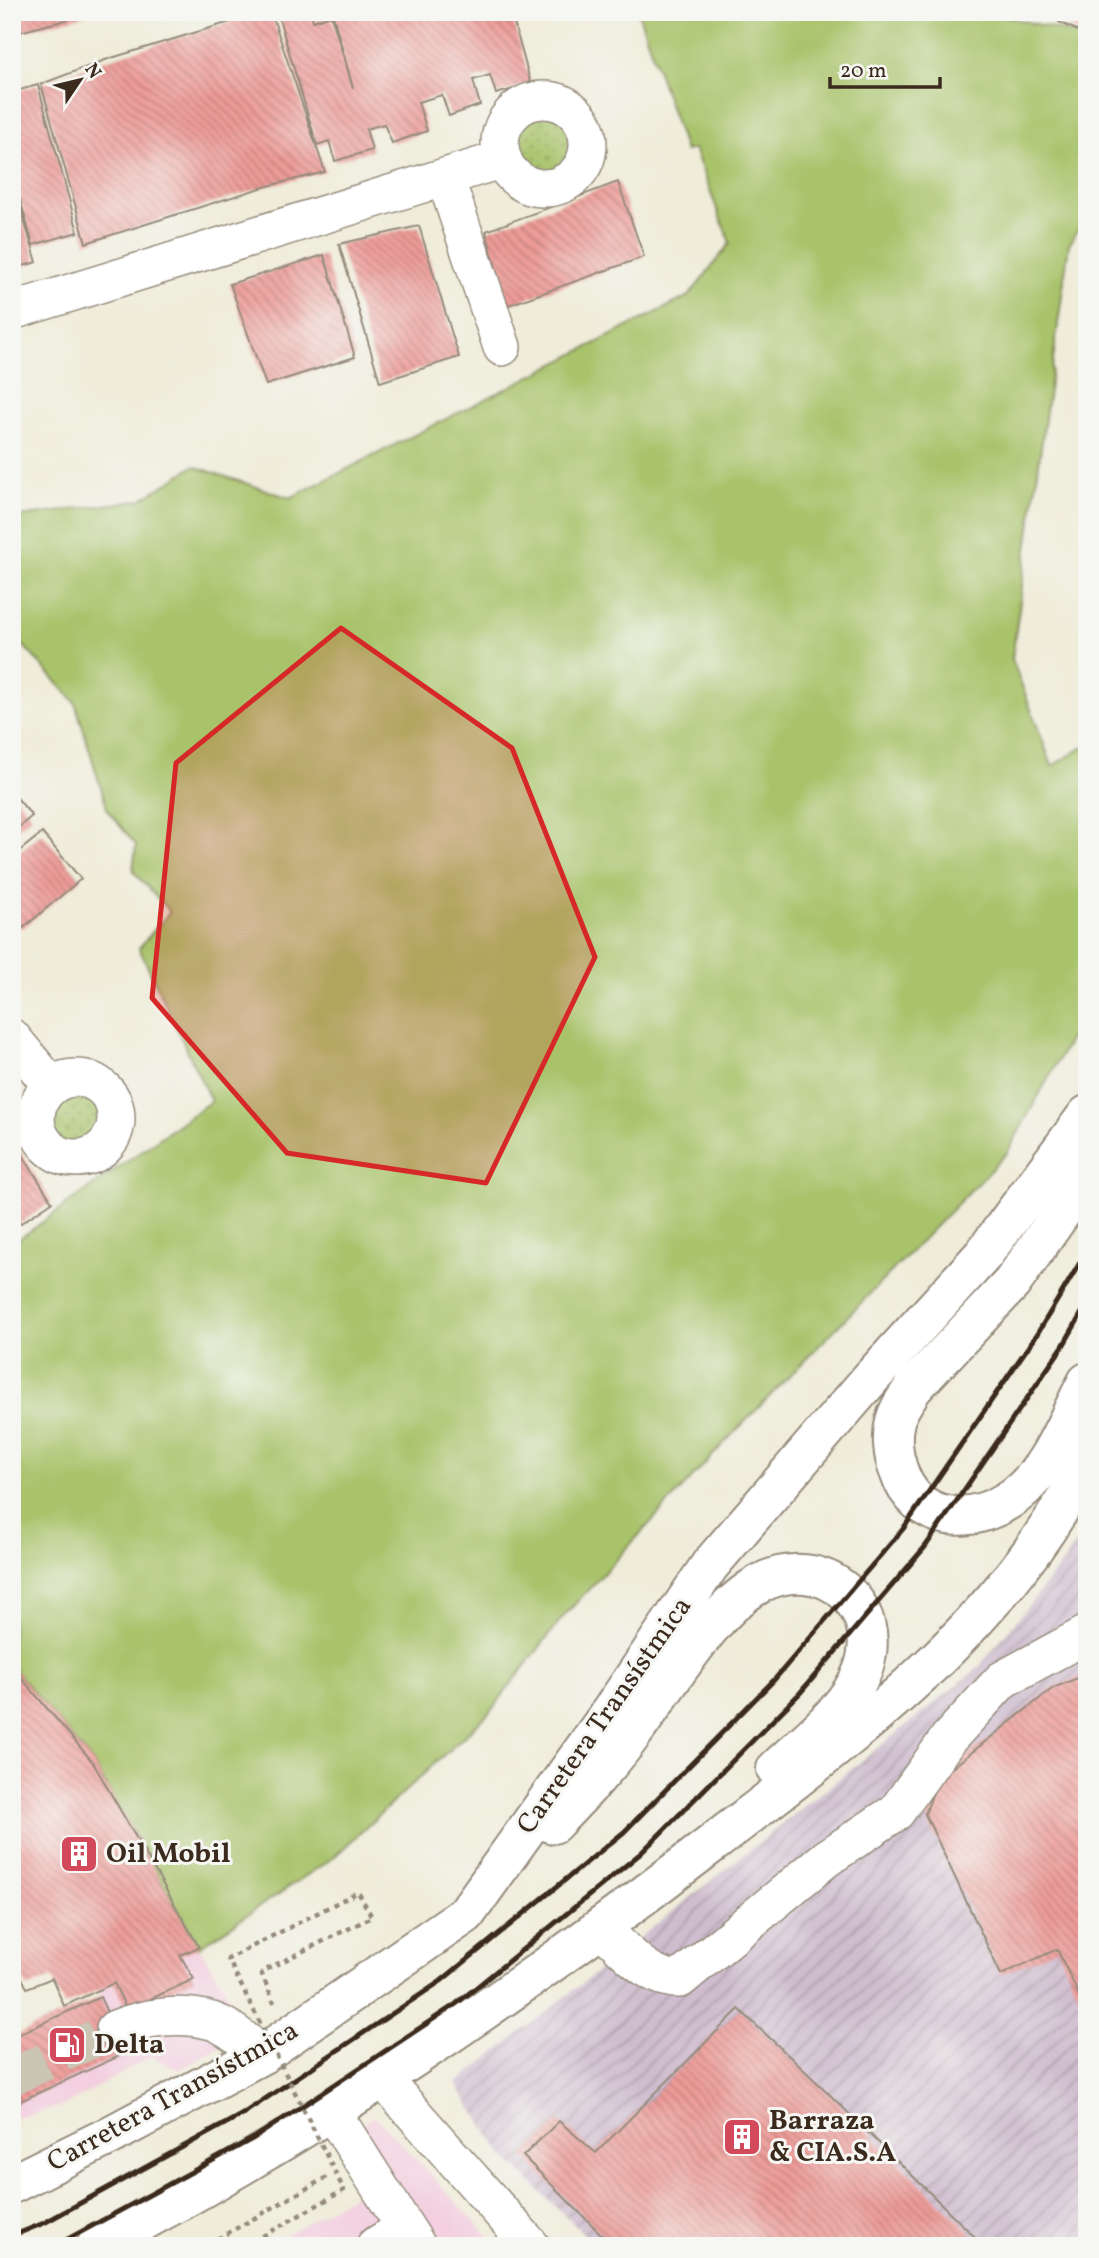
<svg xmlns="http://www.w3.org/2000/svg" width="1099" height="2258" font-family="Vollkorn,serif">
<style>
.built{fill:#f3cfe0}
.industrial{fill:url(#industrial-furrows)}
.grass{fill:#a8c36a;stroke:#727644;stroke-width:2}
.park{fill:url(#park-dots);stroke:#727644;stroke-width:2}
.building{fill:url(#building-back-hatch)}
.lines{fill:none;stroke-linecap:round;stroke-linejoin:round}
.minor-tunnel{stroke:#cbc5b4;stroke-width:37;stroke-dasharray:37 18;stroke-linecap:butt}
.minor-casing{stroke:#958b7c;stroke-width:40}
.major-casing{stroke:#958b7c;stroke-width:42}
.path{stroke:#958b7c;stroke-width:4.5;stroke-dasharray:5 5;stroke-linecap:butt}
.minor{stroke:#fff;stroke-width:37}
.major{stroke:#fff;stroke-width:38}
.rail{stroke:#3b2a1e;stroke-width:5}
.path-bridge{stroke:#958b7c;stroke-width:4.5;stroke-dasharray:5 5;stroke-linecap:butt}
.marked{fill:#d62828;fill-opacity:0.2;stroke:#d62828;stroke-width:5;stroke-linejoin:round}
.labels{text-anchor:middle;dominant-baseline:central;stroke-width:6;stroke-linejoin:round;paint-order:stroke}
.street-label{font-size:28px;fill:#3b2a1e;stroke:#f6f6f2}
.poi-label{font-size:28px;font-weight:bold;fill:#3b2a1e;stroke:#f6f6f2;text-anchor:start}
</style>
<defs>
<pattern id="industrial-furrows" width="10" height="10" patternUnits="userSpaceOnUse" patternTransform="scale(1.75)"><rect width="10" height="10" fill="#cfbdcf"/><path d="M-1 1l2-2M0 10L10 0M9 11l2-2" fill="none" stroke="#a99aa7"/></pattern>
<pattern id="park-dots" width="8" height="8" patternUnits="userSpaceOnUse" patternTransform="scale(1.75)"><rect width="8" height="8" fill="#a8c36a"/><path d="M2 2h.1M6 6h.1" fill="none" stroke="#8a9f57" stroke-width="1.8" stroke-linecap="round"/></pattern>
<pattern id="building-back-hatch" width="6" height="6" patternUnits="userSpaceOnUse" patternTransform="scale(1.75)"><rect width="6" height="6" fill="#ed9b98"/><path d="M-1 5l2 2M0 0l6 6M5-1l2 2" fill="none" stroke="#c17f7b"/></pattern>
</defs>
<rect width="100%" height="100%" fill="#f6f6f2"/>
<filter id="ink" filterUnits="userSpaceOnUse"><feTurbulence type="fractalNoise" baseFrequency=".0143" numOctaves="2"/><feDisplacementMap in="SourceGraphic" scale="14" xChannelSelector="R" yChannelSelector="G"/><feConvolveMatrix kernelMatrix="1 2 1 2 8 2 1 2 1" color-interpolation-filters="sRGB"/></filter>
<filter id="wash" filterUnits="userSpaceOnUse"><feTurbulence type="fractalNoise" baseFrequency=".00686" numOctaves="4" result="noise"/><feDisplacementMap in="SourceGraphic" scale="28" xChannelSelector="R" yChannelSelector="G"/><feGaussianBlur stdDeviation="1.57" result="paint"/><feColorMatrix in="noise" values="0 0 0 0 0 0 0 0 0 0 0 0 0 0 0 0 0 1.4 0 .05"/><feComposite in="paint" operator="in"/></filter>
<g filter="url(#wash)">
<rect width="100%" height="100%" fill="#efecd9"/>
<!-- built -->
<path class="built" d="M199,1947L249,2029L179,2070L152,2056L66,2105L12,2119V2037L100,1997L97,1991Z
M374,2115L492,2240L496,2246H267L358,2192L339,2142Z"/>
<!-- industrial -->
<path class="industrial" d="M1087,1526V2246H596L503,2155L456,2084L977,1669L1066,1559Z"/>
<!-- grass -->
<path class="grass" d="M638,12H988L1087,37V216L1069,244L1012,659L1052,766L1087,745V1008L1007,1153L728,1439L562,1618L489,1713L334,1857L199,1947L92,1761L12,1667V1244L211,1101L139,948L170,912L133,871L136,845L108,811L75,702L12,633V518L140,500L194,466L290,498L689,296L730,243L694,149L685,151Z"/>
<!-- park -->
<path class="park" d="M517 143a29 29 0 1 1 58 0a29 29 0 1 1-58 0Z
M49 1118a29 29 0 1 1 58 0a29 29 0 1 1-58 0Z"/>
<g id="blocks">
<!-- building -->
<path class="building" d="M12,12H93V13L12,34Z
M263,12H271L325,172L264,187L86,243L41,84L108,59Z
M277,12H311L313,21L331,15L353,88L332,12H511L531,84L496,94L490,75L473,80L480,105L449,116L442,95L418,102L427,131L392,143L384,124L366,129L372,150L335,161L329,141L317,145Z
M1057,12H1087V35L1059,22Z
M38,85L78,232L33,245L12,171V92Z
M12,181L37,262L12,269Z
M618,182L644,257L506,306L486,231Z
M419,226L459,357L380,382L339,244Z
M324,255L355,357L266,385L230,284Z
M12,792L32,816L12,833Z
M42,833L81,879L22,929L18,923L12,928V857Z
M15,1143L52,1202L12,1229V1144Z
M12,1667L92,1761L199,1947L180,1955L194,1979L127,2010L114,1983L64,2006L52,1978L27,1988L12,1959Z
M1087,1674V2012L1057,1949L1001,1975L925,1814L938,1779L1053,1688Z
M100,1997L126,2053L12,2105V2037Z
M739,2009L823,2088L984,2246H613L523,2156L559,2121L596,2153Z"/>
</g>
</g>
<g filter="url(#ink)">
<use href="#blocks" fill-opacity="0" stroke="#958b7c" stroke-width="2"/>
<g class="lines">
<!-- minor-tunnel -->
<path class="minor-tunnel" d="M12,2077L115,2029"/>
<defs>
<path id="minor" d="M500 144a44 44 0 1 1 88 0a44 44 0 1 1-88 0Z
M445,177L502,347
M12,311L503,159
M12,1038L52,1086
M36 1118a40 40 0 1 1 80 0a40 40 0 1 1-80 0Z
M601,1928C625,1949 648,1980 680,1979L827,1858L896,1812L948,1739L1002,1680L1087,1634
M115,2029C144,2017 181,2012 212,2021C229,2026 248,2044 263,2054
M383,2079L531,2246
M332,2112L417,2246
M375,2246L405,2228"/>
<path id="major" d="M1087,1176L1012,1283L913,1388C906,1399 898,1409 895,1421C891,1436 893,1455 898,1469C916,1525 973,1527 1016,1495C1050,1469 1067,1419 1087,1382
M553,1824C582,1794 610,1765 634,1732C667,1688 713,1608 761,1583C821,1552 886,1604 863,1669C848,1710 806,1740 776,1769
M12,2184L109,2136L263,2054L466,1914L609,1714L710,1565L871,1378L983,1255L1087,1115
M96,2246C314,2133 515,1995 709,1846C851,1737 1008,1625 1087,1459"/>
</defs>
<!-- minor casing -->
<use href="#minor" class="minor-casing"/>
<!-- major casing -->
<use href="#major" class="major-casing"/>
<!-- path -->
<path class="path" d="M261,1972L274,2003
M217,2246L214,2241L327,2177"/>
<!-- minor -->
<use href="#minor" class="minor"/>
<!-- major -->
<use href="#major" class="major"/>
<!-- rail -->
<path class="rail" d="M12,2236L44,2223L241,2115L441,1981L624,1832L774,1680L903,1529L1037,1334L1087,1251
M55,2246L254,2138L456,2004L641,1853L800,1693L925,1547L1063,1346L1087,1304"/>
<!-- path-bridge -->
<path class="path-bridge" d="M245,2246L344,2190L228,1959L358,1892L372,1917L261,1972"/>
</g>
</g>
<!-- marked area -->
<path class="marked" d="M341,628L512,748L595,957L486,1183L287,1153L152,998L176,763Z"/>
<!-- icons -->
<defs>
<symbol id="building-square" viewBox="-11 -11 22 22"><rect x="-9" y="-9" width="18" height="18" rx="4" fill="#d1495b" stroke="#f6f6f2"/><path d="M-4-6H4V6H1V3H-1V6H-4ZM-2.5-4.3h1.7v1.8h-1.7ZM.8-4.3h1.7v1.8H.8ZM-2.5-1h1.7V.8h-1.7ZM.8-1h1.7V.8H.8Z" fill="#fff"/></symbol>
<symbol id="fuel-square" viewBox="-11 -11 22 22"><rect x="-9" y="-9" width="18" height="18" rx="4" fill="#d1495b" stroke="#f6f6f2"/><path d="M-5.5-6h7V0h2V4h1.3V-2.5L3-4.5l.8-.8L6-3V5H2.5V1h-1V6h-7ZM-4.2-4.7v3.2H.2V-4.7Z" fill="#fff"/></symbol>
</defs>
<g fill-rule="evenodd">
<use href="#building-square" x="57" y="1832" width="44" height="44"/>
<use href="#fuel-square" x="45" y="2023" width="44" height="44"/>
<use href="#building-square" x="720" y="2115" width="44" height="44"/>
</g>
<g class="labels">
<!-- street labels -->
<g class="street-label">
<text transform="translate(605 1716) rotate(-55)">Carretera Transístmica</text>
<text transform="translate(173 2097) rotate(-29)">Carretera Transístmica</text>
</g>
<!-- poi labels -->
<g class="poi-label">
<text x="106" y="1854">Oil Mobil</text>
<text x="94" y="2045">Delta</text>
<text x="769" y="2121">Barraza<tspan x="769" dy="32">&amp; CIA.S.A</tspan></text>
</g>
</g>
<!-- margin -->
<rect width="1099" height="2258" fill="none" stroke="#f6f6f2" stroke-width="42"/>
<!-- north arrow -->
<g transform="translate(80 80) rotate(55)" stroke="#f6f6f2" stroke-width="5" paint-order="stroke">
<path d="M0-5L12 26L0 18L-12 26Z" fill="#3b2a1e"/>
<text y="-10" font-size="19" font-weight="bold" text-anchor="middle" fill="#3b2a1e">N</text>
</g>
<!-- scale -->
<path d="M830 77v10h110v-10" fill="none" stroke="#3b2a1e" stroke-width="3.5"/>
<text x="840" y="77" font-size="21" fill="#3b2a1e" stroke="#f6f6f2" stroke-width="5" paint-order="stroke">20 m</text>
</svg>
